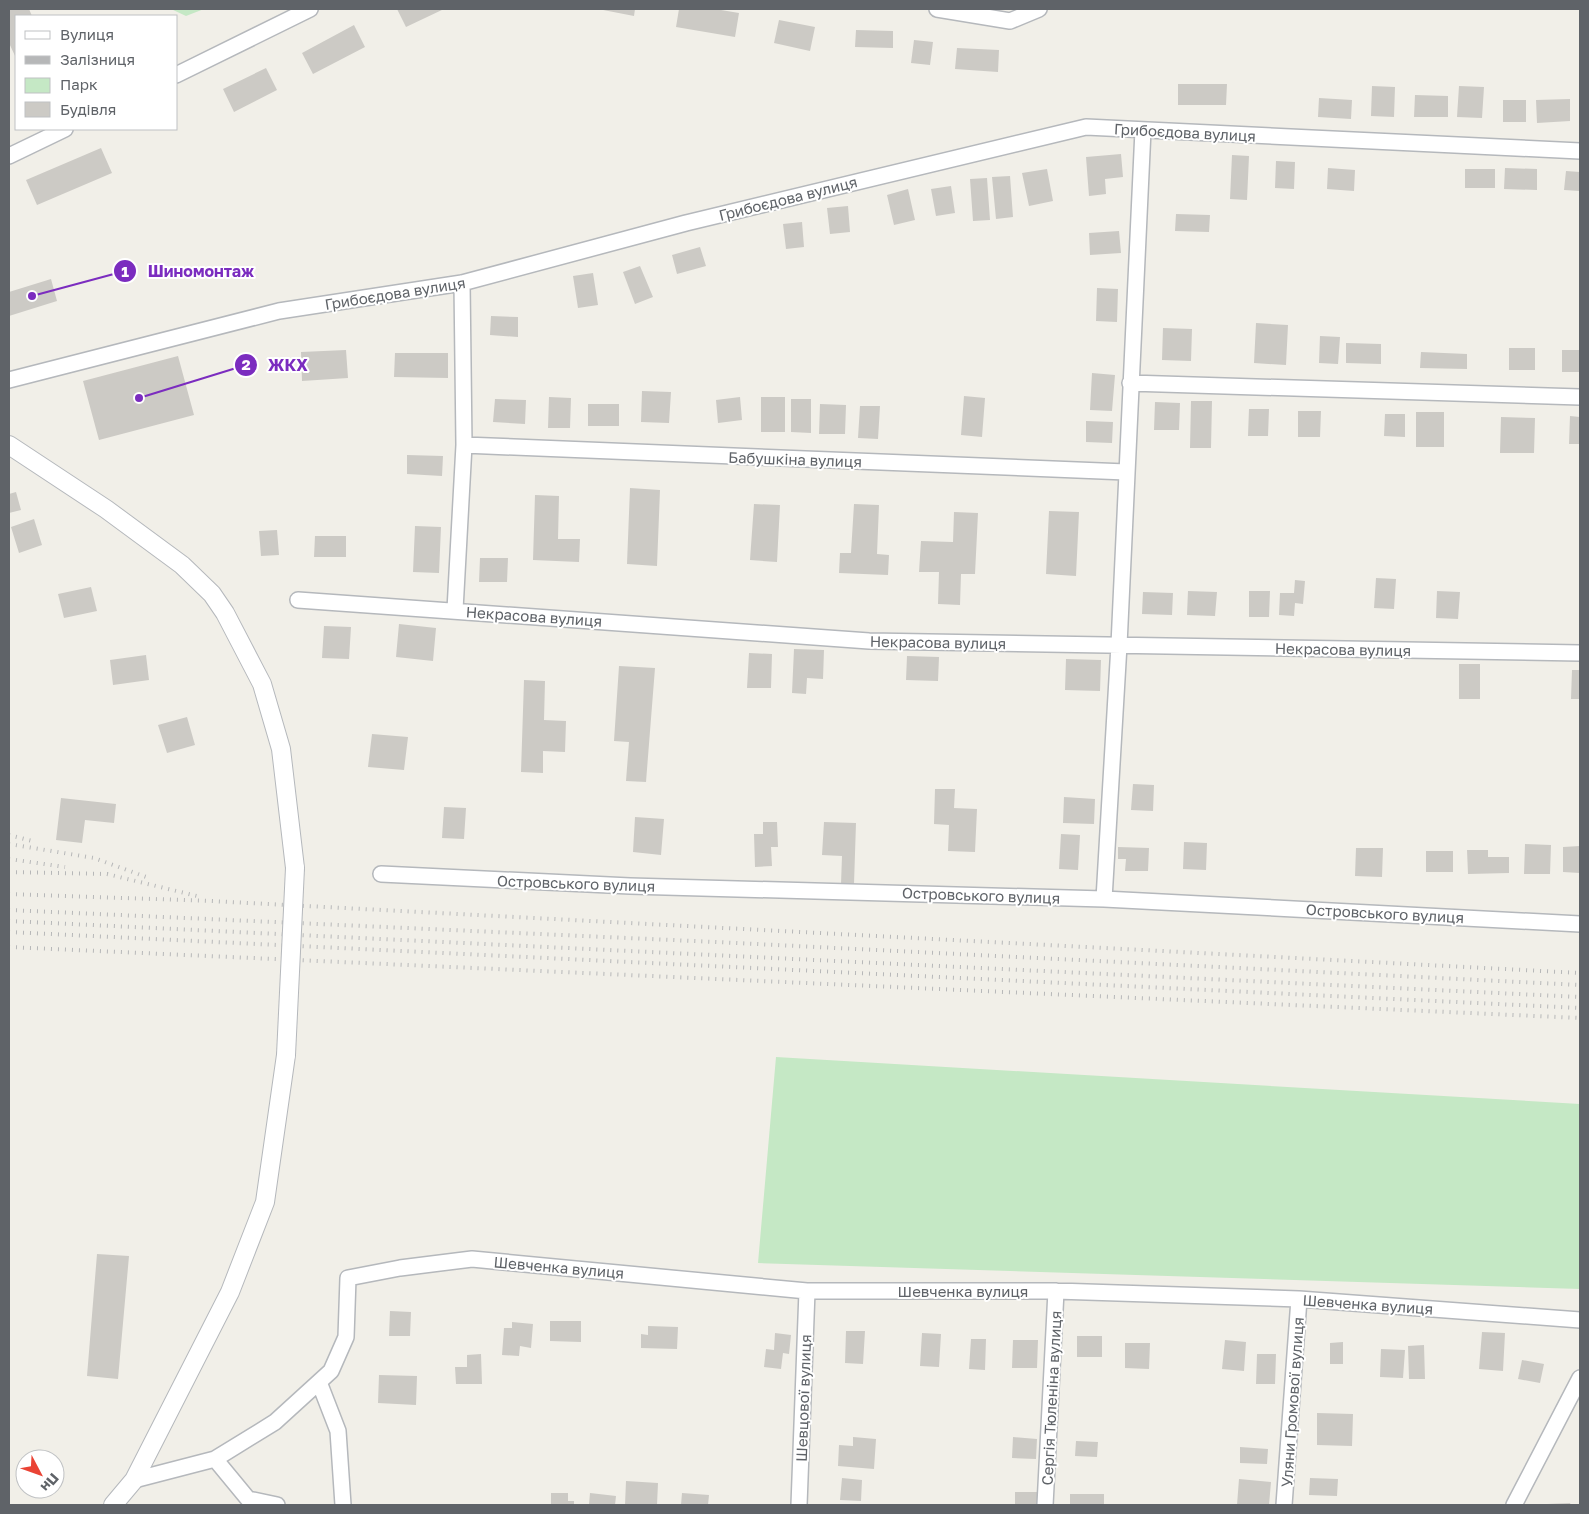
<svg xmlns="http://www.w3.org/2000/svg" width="1589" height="1514" font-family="'Golos Text',sans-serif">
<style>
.green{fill:#c5e8c5}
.building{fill:#cccac5}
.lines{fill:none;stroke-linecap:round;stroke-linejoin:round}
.minor-casing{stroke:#b5b8bc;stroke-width:18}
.tertiary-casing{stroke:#b5b8bc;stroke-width:20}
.minor{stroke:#fff;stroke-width:15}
.tertiary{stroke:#fff;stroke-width:18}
.rail{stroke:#b6b7b8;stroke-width:4;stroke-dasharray:1 6;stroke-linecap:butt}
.tertiary-bridge-casing{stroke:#b5b8bc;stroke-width:20;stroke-linecap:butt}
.tertiary-bridge{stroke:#fff;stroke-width:18}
.labels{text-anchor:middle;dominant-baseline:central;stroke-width:4;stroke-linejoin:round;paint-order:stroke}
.street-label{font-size:15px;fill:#5f6368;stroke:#fff}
.leader{fill:none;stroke:#7b2cbf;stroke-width:2}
.callout-dot{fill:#7b2cbf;stroke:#fff;stroke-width:2}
.mark-label{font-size:15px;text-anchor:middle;font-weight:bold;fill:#fff}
.callout-label{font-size:16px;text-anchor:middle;font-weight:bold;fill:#7b2cbf;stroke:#fff;stroke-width:4;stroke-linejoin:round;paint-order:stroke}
</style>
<rect width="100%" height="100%" fill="#f1efe8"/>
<!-- green -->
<path class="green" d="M171,9H204L186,16Z
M776,1057L1580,1104V1289L758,1263Z"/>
<!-- building -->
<path class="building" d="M9,9H29L32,16H16V58L9,43Z
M397,9H444L406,27Z
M598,9H635L634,16Z
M679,9H715L739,13L735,37L676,27Z
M779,20L815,27L810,51L774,43Z
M354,25L365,47L313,74L302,53Z
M856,30L893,31V48L855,47Z
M914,40L933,42L930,65L911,63Z
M957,48L999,50L998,72L955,69Z
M266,68L277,90L234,112L223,89Z
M1178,84H1227L1226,105H1178Z
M1372,86L1395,87L1394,117L1371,116Z
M1459,86L1484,87L1482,118L1457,117Z
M1415,95L1448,96V117H1414Z
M1319,98L1352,100L1351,119L1318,117Z
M1570,99V121L1537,123L1536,100Z
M1503,100H1526V122H1503Z
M101,148L112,173L37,205L26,180Z
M1121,154L1123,177L1105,179L1106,194L1089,196L1086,157Z
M1232,155L1249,156L1247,200L1230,199Z
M1276,161L1295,162L1294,189L1275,188Z
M1328,168L1355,170L1354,191L1327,189Z
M1505,168L1537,169V190L1504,189Z
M1047,169L1053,201L1029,206L1022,173Z
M1465,169H1495V188H1465Z
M1566,171L1580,172V191L1564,190Z
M1010,176L1013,217L996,219L992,177Z
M987,178L990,220L973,221L970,179Z
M951,186L955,213L936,216L931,189Z
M908,189L915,220L894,225L887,195Z
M848,206L850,232L830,234L827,208Z
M1176,214L1210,215L1209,232L1175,231Z
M802,222L804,247L786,249L783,224Z
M1119,231L1121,253L1090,255L1089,233Z
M700,247L706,266L677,274L672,255Z
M640,266L653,297L635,304L623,272Z
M593,273L598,305L578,308L573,276Z
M51,279L57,301L9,316V292Z
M1097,288L1118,289L1117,322L1096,321Z
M491,316L518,317V337L490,335Z
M1256,323L1288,325L1286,365L1254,363Z
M1163,328L1192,329L1191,361L1162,360Z
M1320,336L1340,337L1338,364L1319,363Z
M1346,343L1381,344V364L1346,363Z
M1509,348H1535V370H1509Z
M346,350L348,378L302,381L301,352Z
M1562,350H1580V372H1562Z
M1421,352L1467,354V369L1420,368Z
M395,353H448V378L394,377Z
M178,356L194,415L99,440L83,381Z
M1092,373L1115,375L1112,411L1090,410Z
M642,391L671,392L669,423L641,422Z
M964,396L985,398L982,437L961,435Z
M549,397L571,398L570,428H548Z
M740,397L742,420L718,423L716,400Z
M761,397H785V432H761Z
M495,399L526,400L525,424L493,422Z
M791,399H811V433L791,432Z
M1191,401H1212L1211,448H1190Z
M1155,402L1180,403L1179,430H1154Z
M588,404H619V426H588Z
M820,404L846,405L845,434H819Z
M860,406H880L878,439L858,438Z
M1249,409H1269L1268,436H1248Z
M1298,411H1321L1320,437H1298Z
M1416,412H1444V447H1416Z
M1385,414H1405V437L1384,436Z
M1570,416L1580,417V444H1569Z
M1501,417L1535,418L1534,453H1500Z
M1086,421L1113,422L1112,443L1086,442Z
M407,455L443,456L442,476L407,474Z
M630,488L660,490L657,566L627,564Z
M16,492L21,510L9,513V494Z
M535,495L559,496L558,539H580L579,562L533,560Z
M754,504L780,505L777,562L750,560Z
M854,504L879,505L877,554L889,555L888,575L839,573L840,553H851Z
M1049,511L1079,512L1076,576L1046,574Z
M954,512L978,513L975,574H961L960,605L938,604L939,572H919L921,541L953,542Z
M34,519L42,545L19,553L11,527Z
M415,526L441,527L439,573L413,572Z
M277,530L279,555L261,556L259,531Z
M315,536H346V557H314Z
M480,558H508L507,582H479Z
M1376,578L1396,579L1394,609L1374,608Z
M1295,580L1305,581L1303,604L1295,603L1294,616L1279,615L1280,593H1294Z
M91,587L97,611L64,618L58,594Z
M1188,591L1217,592L1215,616L1187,615Z
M1249,591H1270L1269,617H1249Z
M1437,591L1460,592L1458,619L1436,618Z
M1143,592L1173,593L1172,615L1142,614Z
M399,624L436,628L433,661L396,657Z
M324,626L351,627L349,659L322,658Z
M794,649L824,650L823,679L807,678L806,694L792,693Z
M749,653L772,654L771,688H747Z
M146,655L149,680L113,685L110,660Z
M907,656L939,657L938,681L906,680Z
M1066,659L1101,660L1100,691L1065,690Z
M1459,664H1480V699H1459Z
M619,666L655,668L646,782L626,781L629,742L614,741Z
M1572,670H1580V699H1571Z
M524,680L545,681L544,720L566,721L565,752L543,751V773L521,772Z
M187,717L195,745L167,753L158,725Z
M372,734L408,737L404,770L368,767Z
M1133,784L1154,785L1153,811L1131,810Z
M935,789H955L954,808L977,809L975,852L948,851L949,825L934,824Z
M1064,797L1095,799L1094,824L1063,823Z
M61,798L116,804L114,823L85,820L82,843L56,840Z
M444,807L466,808L464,839L442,838Z
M635,817L664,819L661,855L633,852Z
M763,822H777L778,847H771L772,866L755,867L754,834H763Z
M824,822L856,823L854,884H841L842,856L822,855Z
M1061,834L1080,835L1078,870L1059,869Z
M1184,842L1207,843L1206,870L1183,869Z
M1525,844L1551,845L1550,874H1524Z
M1580,846V873L1563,872V847Z
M1118,847L1149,848L1148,871H1125L1126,859H1118Z
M1356,848H1383L1382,877L1355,876Z
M1467,850H1488V857H1509V873L1468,874Z
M1426,851H1453V872H1426Z
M97,1254L129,1256L118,1379L87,1376Z
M390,1311L411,1312L410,1336H389Z
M550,1321H581V1342L550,1341Z
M512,1322L533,1324L531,1348L520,1346L519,1356L502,1355L504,1328H512Z
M648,1326L678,1327L677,1349L641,1348V1334L648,1335Z
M846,1331H865L863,1364L845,1363Z
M1482,1332L1505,1333L1503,1371L1479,1369Z
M775,1333L791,1335L789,1354L783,1353L781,1369L764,1367L766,1349L774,1350Z
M922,1333L941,1334L939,1367L920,1366Z
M1077,1336H1102V1357H1077Z
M971,1339H986L985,1370L969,1369Z
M1013,1340H1038L1037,1368H1012Z
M1225,1340L1246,1342L1244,1371L1222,1369Z
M1343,1342V1364H1330V1343Z
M1125,1343H1150L1149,1369L1125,1368Z
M1424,1345L1425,1379H1409L1408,1346Z
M1381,1349L1405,1350L1403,1378L1380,1377Z
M481,1354L482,1384H456L455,1367H467V1355Z
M1257,1354H1276L1275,1384H1256Z
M1522,1360L1544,1364L1540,1383L1518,1379Z
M379,1375L417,1376L416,1405L378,1403Z
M1317,1413L1353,1414L1352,1446L1317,1445Z
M853,1437L876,1439L874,1469L838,1466L839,1445L853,1446Z
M1013,1437L1037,1439L1036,1459L1012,1458Z
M1076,1441L1098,1442L1097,1457L1075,1456Z
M1240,1447L1268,1449L1267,1464L1240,1463Z
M842,1478L862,1480L861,1501L840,1500Z
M1310,1478L1338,1479L1337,1496L1309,1495Z
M1239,1479L1271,1482L1269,1505H1237Z
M626,1481L658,1483L657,1505H625Z
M1015,1492H1037V1505H1015Z
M551,1493H568V1501H574V1505H551Z
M590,1493L616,1496L615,1505H589Z
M682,1493L709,1495L708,1505H681Z
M1070,1494H1104V1505H1070Z
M1570,1503L1571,1505H1547V1504Z"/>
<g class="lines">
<defs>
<path id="minor" d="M937,9L1010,21L1039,9
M176,75L310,9
M9,156L65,129
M9,380L279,311L462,283L686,223L1086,127L1580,151
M1130,383L1580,397
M464,445L1126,472
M298,600L869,641L1580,653
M455,610L464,445L462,283
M381,874L630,886L1104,899L1580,924
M1104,899L1119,645L1143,130
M319,1382L338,1431L343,1505
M215,1459L248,1499L277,1505
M134,1480L215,1459L275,1422L331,1371L346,1337L348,1278L400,1268L472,1259L807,1291H1056L1299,1299L1580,1320
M799,1505L807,1291
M1045,1505L1056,1291
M1284,1505L1299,1299
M1514,1505L1580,1378"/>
<path id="tertiary" d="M9,445L106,509L182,565L212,594L225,613L262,684L281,749L295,868
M113,1505L134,1480L230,1292L265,1202L286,1055"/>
</defs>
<!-- minor casing -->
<use href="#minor" class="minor-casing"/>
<!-- tertiary casing -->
<use href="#tertiary" class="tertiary-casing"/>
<!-- minor -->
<use href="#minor" class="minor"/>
<!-- tertiary -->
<use href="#tertiary" class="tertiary"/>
<!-- rail -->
<path class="rail" d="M9,835L36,842
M9,844L94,858L149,878
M9,859L65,867
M9,872L107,874L201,897
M9,894L211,901L1580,973
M9,910L716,942L1580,985
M9,921L1580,997
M9,932L1580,1008
M9,947L1580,1018"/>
<defs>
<path id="tertiary-bridge" d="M286,1055L295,868"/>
</defs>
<!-- tertiary-bridge casing -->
<use href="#tertiary-bridge" class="tertiary-bridge-casing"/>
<!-- tertiary-bridge -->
<use href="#tertiary-bridge" class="tertiary-bridge"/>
</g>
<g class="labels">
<!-- street labels -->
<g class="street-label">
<text transform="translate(1185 132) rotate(3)">Грибоєдова вулиця</text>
<text transform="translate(788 198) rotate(-14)">Грибоєдова вулиця</text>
<text transform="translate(395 293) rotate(-9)">Грибоєдова вулиця</text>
<text transform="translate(795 459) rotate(2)">Бабушкіна вулиця</text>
<text transform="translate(534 616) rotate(4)">Некрасова вулиця</text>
<text transform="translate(938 642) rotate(1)">Некрасова вулиця</text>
<text transform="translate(1343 649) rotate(1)">Некрасова вулиця</text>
<text transform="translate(576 883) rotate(2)">Островського вулиця</text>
<text transform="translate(981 895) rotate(2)">Островського вулиця</text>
<text transform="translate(1385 913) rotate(3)">Островського вулиця</text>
<text transform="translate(559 1267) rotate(5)">Шевченка вулиця</text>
<text x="963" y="1291">Шевченка вулиця</text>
<text transform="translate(1368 1304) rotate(4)">Шевченка вулиця</text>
<text transform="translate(803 1398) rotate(-88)">Шевцової вулиця</text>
<text transform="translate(1051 1398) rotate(-87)">Сергія Тюленіна вулиця</text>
<text transform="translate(1292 1402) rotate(-86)">Уляни Громової вулиця</text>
</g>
</g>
<!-- callouts -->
<path class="leader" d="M32 296L125 271M139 398L246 365"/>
<g class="callout-dot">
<circle cx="32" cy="296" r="5"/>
<circle cx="139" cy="398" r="5"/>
<circle cx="125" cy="271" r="12"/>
<circle cx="246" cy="365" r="12"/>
</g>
<g class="mark-label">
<text x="125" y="277">1</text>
<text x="246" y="370">2</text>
</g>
<g class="callout-label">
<text x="201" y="277">Шиномонтаж</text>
<text x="288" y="371">ЖКХ</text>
</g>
<!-- border -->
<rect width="1589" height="1514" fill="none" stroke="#5f6368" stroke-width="20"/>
<!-- legend -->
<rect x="15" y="15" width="162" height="115" fill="#ffffff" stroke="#bfc1c3"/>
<rect x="25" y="31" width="25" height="8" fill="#ffffff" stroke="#bfc1c3"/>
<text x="60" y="40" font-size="15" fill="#5f6368">Вулиця</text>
<rect x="25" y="56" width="25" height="8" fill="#b6b7b8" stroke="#bfc1c3"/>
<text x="60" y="65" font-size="15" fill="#5f6368">Залізниця</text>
<rect x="25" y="78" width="25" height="15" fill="#c5e8c5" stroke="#bfc1c3"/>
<text x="60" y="90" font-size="15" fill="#5f6368">Парк</text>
<rect x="25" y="102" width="25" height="15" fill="#cccac5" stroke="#bfc1c3"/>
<text x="60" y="115" font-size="15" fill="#5f6368">Будівля</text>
<!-- north arrow -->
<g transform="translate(40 1474) rotate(131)"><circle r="24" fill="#ffffff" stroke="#bfc1c3"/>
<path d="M0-4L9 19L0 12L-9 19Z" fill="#ea4335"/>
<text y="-8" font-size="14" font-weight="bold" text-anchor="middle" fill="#5f6368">Пн</text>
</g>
</svg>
